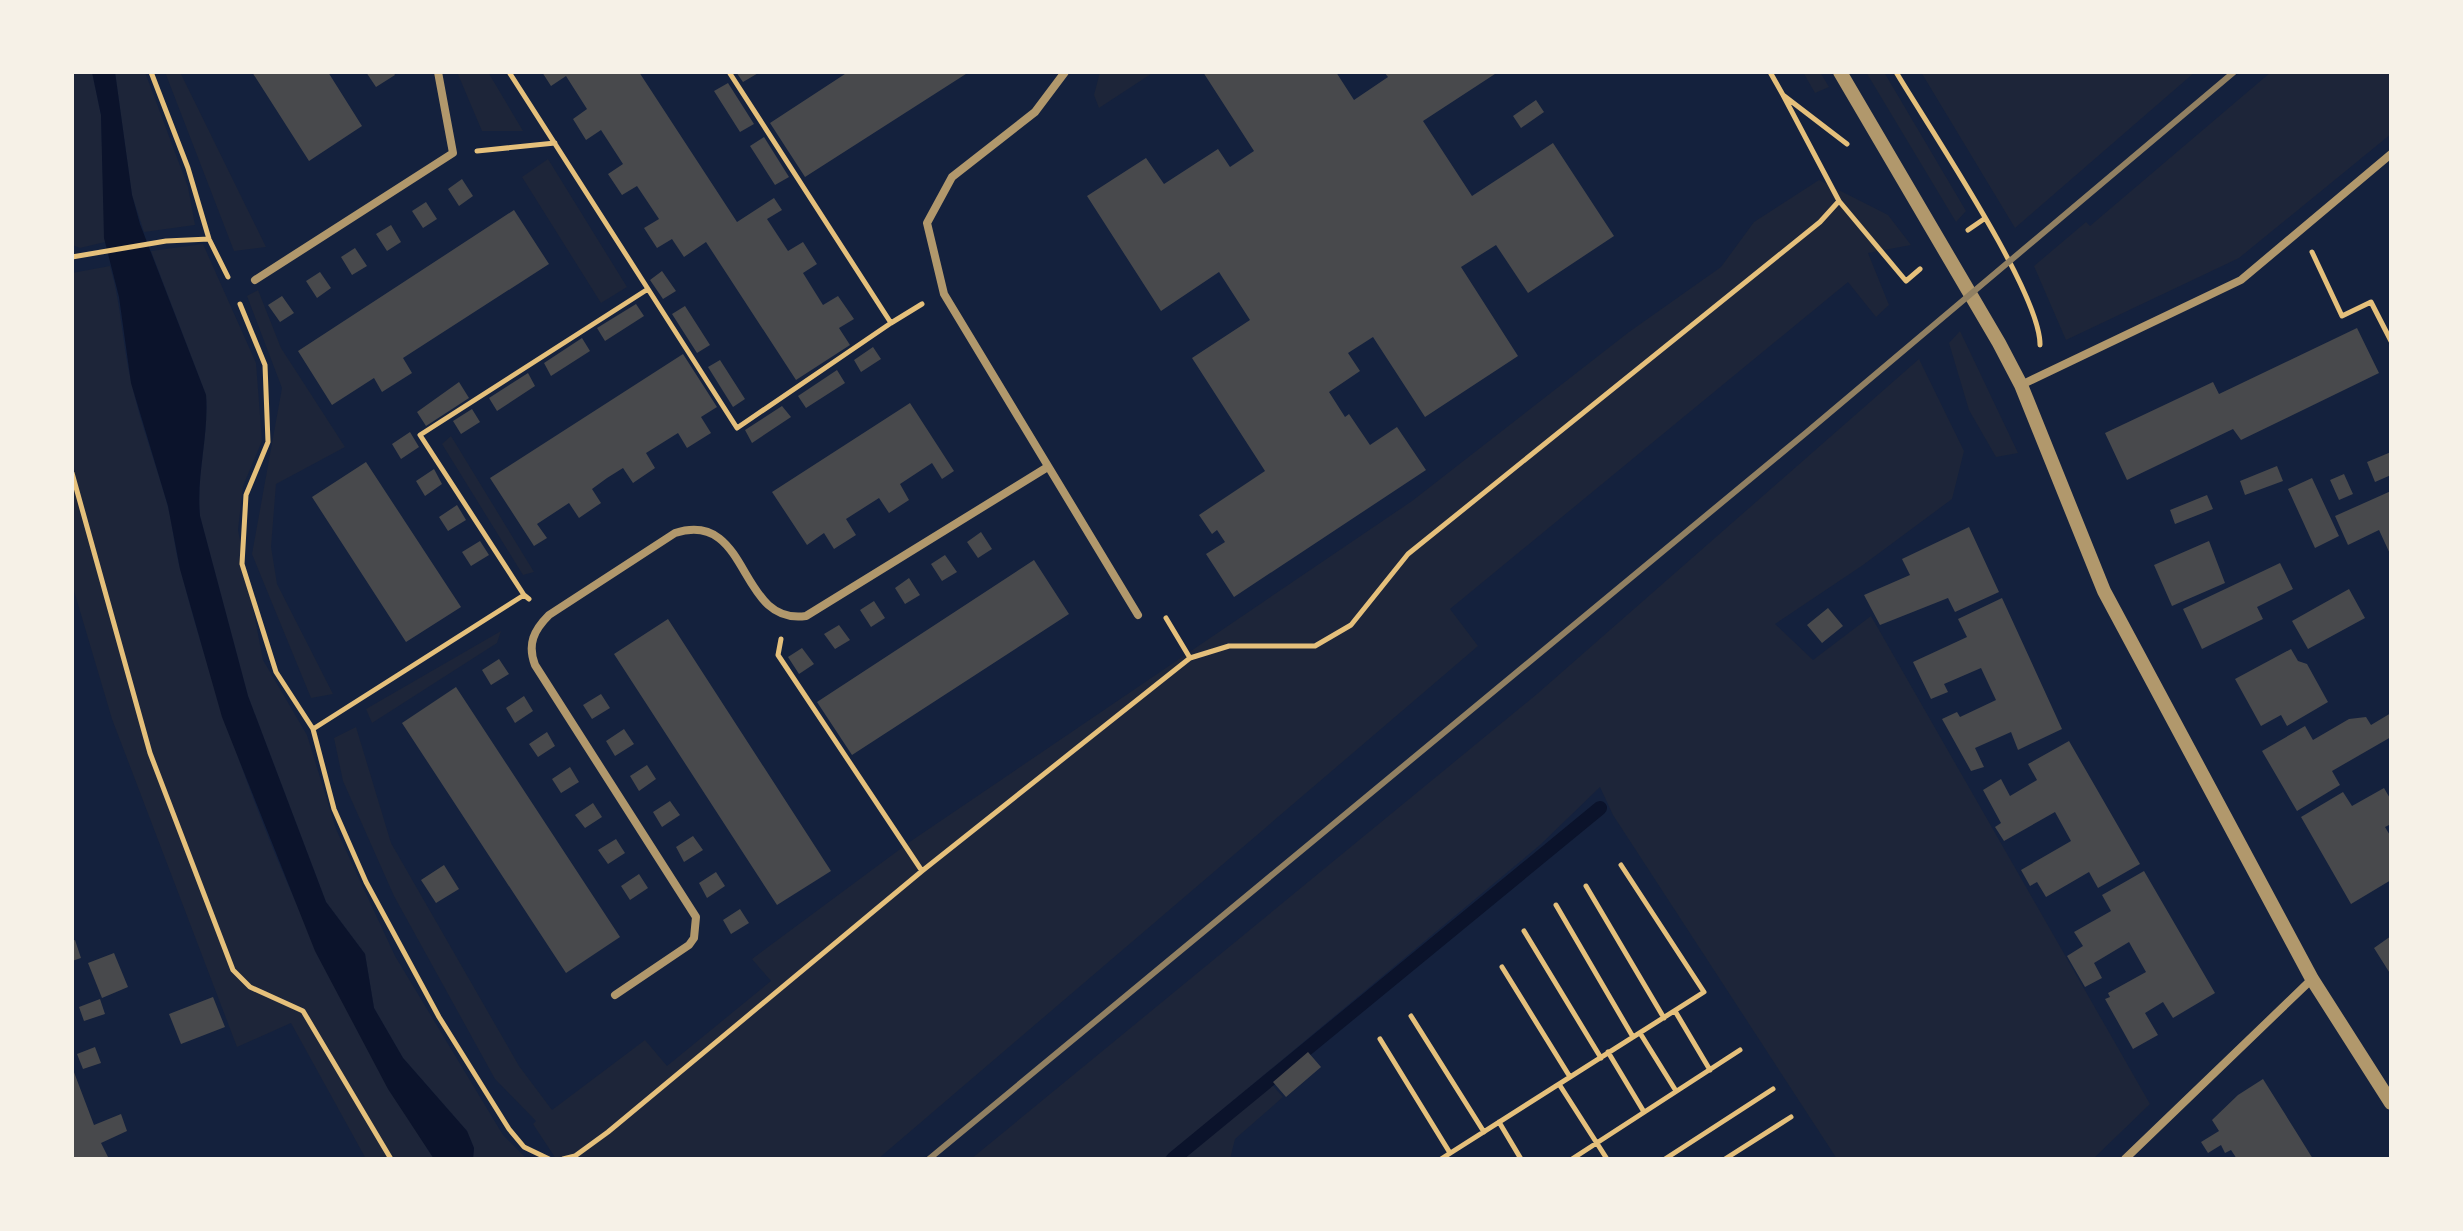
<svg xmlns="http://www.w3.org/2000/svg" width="2463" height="1231" font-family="Manrope,sans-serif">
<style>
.green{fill:#1d2539}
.water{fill:#0b132b}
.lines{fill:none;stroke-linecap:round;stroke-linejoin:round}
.stream{stroke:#0b132b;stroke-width:14}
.building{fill:#48494c}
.path{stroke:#e5c07b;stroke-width:5}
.minor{stroke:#b1986c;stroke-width:8}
.tertiary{stroke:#b1986c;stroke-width:14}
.rail{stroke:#918062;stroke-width:6}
</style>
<rect width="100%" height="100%" fill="#14213d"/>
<!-- green -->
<path class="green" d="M72,72H92L101,115L105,242L80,248L72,245Z
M115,72H145L188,187L195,225L144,232L132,195Z
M165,72H180L266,247L234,251Z
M457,72H488L523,131H482Z
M1100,72H1154L1099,108L1094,95Z
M1803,72H1820L1829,87L1815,93Z
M1866,72H1884L1966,211L1956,222Z
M1921,72H2195L2015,228Z
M2271,72H2391V134L2239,258L2066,340L2034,266L2086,222L2090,226Z
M548,159L627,287L601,303L522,177Z
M1819,180L1888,215L1911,245L1868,253L1889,305L1876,317L1848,282L1450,609L1478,646L878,1159H556L533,1124L536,1121L495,1079L394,896L343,781L334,738L356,727L391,843L519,1066L552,1110L645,1040L667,1066L771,981L752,959L911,841L1412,501L1629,332L1721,267L1754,222Z
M203,244L256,363L262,441L243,486L238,530L263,660L307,735L336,829L395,956L503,1135L527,1159H473L474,1148L467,1131L403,1058L374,1008L365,954L326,902L248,696L200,516C196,475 209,436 206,395L151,251Z
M110,266C122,306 122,346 132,385C141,426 157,466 168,507C173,528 175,551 181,572C236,779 317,979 434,1159H366L291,1023L237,1047L112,719L72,584V273Z
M258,290L281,348L345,447L276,484L271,547L277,584L333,694L311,698L252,554L282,388L247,296Z
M1960,331L2018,453L1996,457L1969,410L1949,343Z
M1919,359L1964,451L1952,499L1863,565L1775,624L1813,660L1871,616L2150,1104L2093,1159H1837L1613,815L1600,787L1540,845L1163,1159H971L1537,694Z
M451,436L534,572L523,575L442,444Z
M501,631L497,643L372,723L366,709Z
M1269,1081L1283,1097L1235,1139L1230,1159H1173Z"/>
<!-- water -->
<path class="water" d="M92,72H115L132,195L140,224L206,395C209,436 196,475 200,516L248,696L326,902L365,954L374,1008L403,1058L467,1131L474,1148L473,1159H434L388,1089L315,951L222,717L180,569L168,506L131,383L119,297L104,238L101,115Z"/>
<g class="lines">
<!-- stream -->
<path class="stream" d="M1173,1159L1600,808"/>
</g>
<!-- building -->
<path class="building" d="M252,72H328L362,126L309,161Z
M366,72H393L395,75L376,87Z
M542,72H639L737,222L774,198L782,210L767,219L788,251L803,242L817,264L803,273L823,305L838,296L854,319L839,328L850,345L796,380L706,242L684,257L672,239L657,248L644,228L659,219L637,186L622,195L608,174L623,164L601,130L586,140L573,119L587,109L566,76L551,86Z
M736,72H760L743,82Z
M848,72H969L805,177L770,123Z
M1203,72H1336L1354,100L1388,77L1384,72H1498L1423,121L1472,196L1553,143L1614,236L1528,293L1496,245L1461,267L1518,356L1425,417L1373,337L1348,353L1360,371L1329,392L1345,417L1349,414L1370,445L1397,427L1426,470L1234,597L1206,554L1225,542L1217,530L1212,534L1199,515L1265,471L1192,358L1250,320L1219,272L1161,311L1087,196L1146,158L1164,184L1218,149L1230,167L1254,151Z
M728,83L754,124L740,132L714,91Z
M1536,100L1544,112L1521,128L1513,116Z
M764,137L789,177L775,185L750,146Z
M462,179L473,196L459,206L448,189Z
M426,202L437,219L423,228L412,211Z
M514,210L549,264L403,358L412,373L382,392L374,378L332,405L298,351Z
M391,225L401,242L387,251L376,234Z
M355,248L367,266L352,275L341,257Z
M662,271L676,291L663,299L650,280Z
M320,272L331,288L317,298L306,281Z
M282,296L294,313L280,322L268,305Z
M636,304L644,316L605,341L597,328Z
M685,306L710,345L697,353L672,314Z
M2357,328L2379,373L2241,440L2233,429L2127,480L2105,433L2213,382L2219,394Z
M582,338L590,351L551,376L544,363Z
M873,347L881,359L861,372L854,360Z
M683,354L717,407L701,417L711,433L687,448L678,433L646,453L655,468L633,483L623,468L607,478L592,489L601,503L579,518L569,503L537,524L547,538L534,546L490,478Z
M720,360L745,399L733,407L708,367Z
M837,370L845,383L806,408L798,396Z
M528,373L535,386L497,411L489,398Z
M459,382L469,398L426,426L417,412Z
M910,403L954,471L942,479L932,463L900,484L909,500L889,513L879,498L846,519L856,535L834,549L824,533L807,545L772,492Z
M782,406L791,417L752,443L745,430Z
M472,409L480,422L461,434L453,421Z
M410,432L419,447L401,459L392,444Z
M2391,452V475L2375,482L2367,462Z
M366,462L461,607L406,642L312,497Z
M2277,466L2283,481L2245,495L2240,481Z
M434,469L442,484L425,496L416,481Z
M2344,474L2353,494L2339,500L2330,480Z
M2312,478L2339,536L2315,548L2288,489Z
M2391,491V556L2379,530L2348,545L2335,516Z
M2207,495L2213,509L2175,524L2170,510Z
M457,505L466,520L448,531L439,517Z
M1969,527L1999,592L1955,612L1948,598L1880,625L1864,595L1910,575L1902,559Z
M981,532L992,549L978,558L967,542Z
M480,541L489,555L471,566L462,552Z
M2209,541L2225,583L2172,606L2154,565Z
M945,555L957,572L942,581L931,564Z
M1034,560L1069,614L852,755L817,702Z
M2280,563L2293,589L2257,607L2263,619L2202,649L2183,609Z
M909,578L920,595L905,604L895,588Z
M2349,589L2365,618L2308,649L2292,621Z
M2002,598L2062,729L2018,750L2011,732L1975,748L1984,767L1971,771L1942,719L1957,712L1960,717L1996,700L1981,668L1944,684L1948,692L1931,699L1913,662L1967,637L1958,619Z
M874,601L885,618L871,627L860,610Z
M1828,608L1843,626L1822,643L1807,625Z
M668,619L831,871L777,905L614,654Z
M839,625L850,640L835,649L824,634Z
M802,648L814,664L799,674L788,657Z
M2291,649L2298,661L2307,664L2328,702L2287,726L2281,715L2261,726L2235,679Z
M499,659L509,674L491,685L482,670Z
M456,687L620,937L566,973L402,723Z
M601,694L610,708L592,719L583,705Z
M524,696L533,711L515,723L506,708Z
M2391,713V737L2332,771L2340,785L2297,811L2262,751L2305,726L2313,740L2349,719L2366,717L2371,725Z
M624,729L634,744L615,756L606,741Z
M547,732L555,746L538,757L529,744Z
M2069,741L2140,864L2098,888L2089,872L2046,897L2037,882L2030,886L2021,870L2071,841L2055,812L2004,841L1995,827L2001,823L1983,790L2001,779L2010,796L2037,780L2028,764Z
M647,765L656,779L639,791L630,776Z
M570,767L579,782L561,793L552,779Z
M2384,788L2391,800V824L2385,827L2391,837V880L2351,904L2301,817L2343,792L2352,806Z
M670,801L680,815L662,827L653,812Z
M593,803L602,817L585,828L575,815Z
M693,836L703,850L684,862L676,847Z
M616,839L625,853L608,864L598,850Z
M444,865L459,889L436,903L421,880Z
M2144,871L2215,993L2173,1018L2163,1002L2145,1013L2158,1035L2133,1049L2105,999L2110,997L2108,993L2146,972L2129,942L2094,963L2102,978L2085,987L2067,956L2083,946L2074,932L2111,911L2102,895Z
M716,872L725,886L707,898L699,883Z
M639,874L648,888L630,900L621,886Z
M740,909L749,923L731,934L723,920Z
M2391,936V975L2374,948Z
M75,940L81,958L72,961V941Z
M114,953L128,987L102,998L88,963Z
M213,997L225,1027L181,1044L169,1014Z
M100,999L105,1014L84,1021L79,1007Z
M95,1047L101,1063L83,1069L77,1054Z
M1308,1052L1321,1067L1286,1097L1273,1082Z
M72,1067L94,1125L121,1114L127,1131L101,1143L109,1159H72Z
M2263,1079L2300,1138L2313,1159H2237L2231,1150L2225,1153L2221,1145L2208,1153L2201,1142L2219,1131L2212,1120L2238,1095Z"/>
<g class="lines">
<!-- path -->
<path class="path" d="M151,72L188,168L209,239L228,277
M509,72L648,289
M729,72L891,323L922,304
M1770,72L1783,95L1847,144
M1896,72C1928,126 2041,293 2040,345
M477,151L555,143
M1839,201L1906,281L1920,269
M1968,230L1984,219
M2312,252L2342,316L2371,302L2391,341
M72,257L166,241L209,239
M240,304L265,365L268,442L246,495L242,564L276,672L313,729L524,595L529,599
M72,473L150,753L233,970L250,987L303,1011L391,1159
M524,595L420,435L648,289L737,428L891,323
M1166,618L1190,658
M781,639L778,655L922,871L1190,658L1229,646H1315L1351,625L1408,554L1820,222L1839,201L1783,95
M313,729L334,809L366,882L439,1017L509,1129L524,1147L549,1159
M1586,886L1664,1018
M1556,905L1633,1037
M1524,931L1601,1058
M1502,967L1570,1077
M1675,1011L1710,1070
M1411,1016L1484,1132
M1640,1033L1676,1091
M1380,1039L1450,1153
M1608,1052L1644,1112
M1559,1084L1607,1159
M1499,1122L1521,1159
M563,1159L575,1156L608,1132L922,871
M1441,1159L1704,992L1621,865
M1572,1159L1740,1050
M1665,1159L1773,1089
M1725,1159L1791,1117"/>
<!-- minor -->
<path class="minor" d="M1065,72L1035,112L952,177L927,223L944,294L1138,615
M255,280L453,153L438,72
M2021,385L2241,280L2391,154
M615,995L689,945L694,938L696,917L535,665C527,644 534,630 549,615L675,533C751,509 737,626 806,616L1046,468
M2125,1159L2312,979"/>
<!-- tertiary -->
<path class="tertiary" d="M1840,72L1999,343L2021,385L2104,591L2312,979L2391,1103"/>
<!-- rail -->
<path class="rail" d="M929,1159L1807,432L2234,72"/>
</g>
<!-- border -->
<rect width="2463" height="1231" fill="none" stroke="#f6f1e7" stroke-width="148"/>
</svg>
